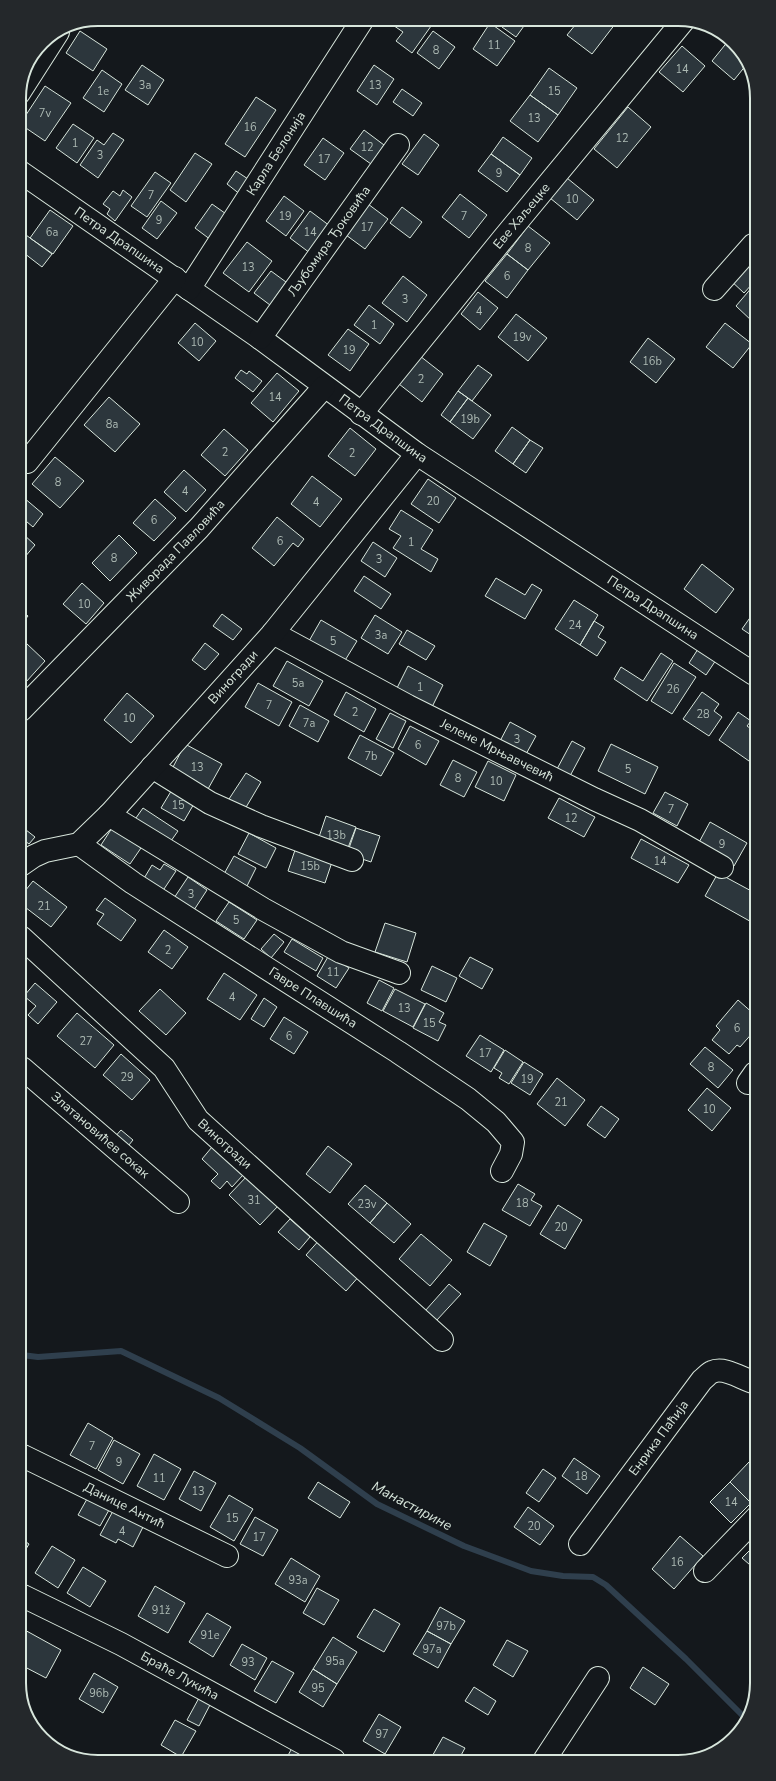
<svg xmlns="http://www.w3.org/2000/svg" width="776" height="1781" font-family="'Nunito Sans',sans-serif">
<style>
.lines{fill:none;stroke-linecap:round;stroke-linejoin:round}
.stream{stroke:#2f3f4d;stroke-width:6}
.building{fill:#2c363c;stroke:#d8e6dc}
.minor-casing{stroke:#d8e6dc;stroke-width:24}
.minor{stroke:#14181c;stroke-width:22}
.labels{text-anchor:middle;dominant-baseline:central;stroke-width:3;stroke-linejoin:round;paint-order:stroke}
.number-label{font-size:11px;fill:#adbab4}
.street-label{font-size:13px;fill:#d8e6dc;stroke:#14181c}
.water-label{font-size:14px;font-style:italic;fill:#d8e6dc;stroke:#14181c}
.rim{fill:none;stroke:#d8e6dc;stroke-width:2}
</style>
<rect width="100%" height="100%" fill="#14181c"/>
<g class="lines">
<!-- stream -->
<path class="stream" d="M22,1355L38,1357L121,1351L219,1398L300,1448L377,1504L464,1546L531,1571L563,1576L593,1577L606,1585L686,1659L745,1718"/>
</g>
<!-- building -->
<path class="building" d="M384,19H436L412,53L396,41L403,32Z
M507,19H529L516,37L502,27Z
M580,19H619L592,54L567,35Z
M490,23L515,41L497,66L473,49Z
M80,31L107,49L93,71L66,53Z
M433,31L455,47L439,69L417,53Z
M729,40L747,64L734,80L712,61Z
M682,46L705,66L683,92L659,72Z
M142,65L164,80L148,105L125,90Z
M374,65L394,79L377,105L357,91Z
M549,68L577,88L558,115L530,95Z
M102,70L122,84L104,112L83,98Z
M45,86L71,103L45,141L20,124Z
M402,89L422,103L413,116L393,102Z
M530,95L558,115L538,142L510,121Z
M256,97L276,110L245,157L225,144Z
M628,107L651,127L617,168L594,149Z
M73,124L94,138L77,163L56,148Z
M364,130L384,145L371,164L350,149Z
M113,133L124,140L98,178L80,165L97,140L104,145Z
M424,134L439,145L418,175L402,164Z
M503,137L532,158L520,175L491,154Z
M323,138L344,153L325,180L304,165Z
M195,153L212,164L186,202L170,190Z
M491,154L520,175L507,192L478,171Z
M236,171L251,181L241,195L227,184Z
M155,172L171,183L147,217L131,206Z
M567,178L594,200L577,220L550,198Z
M123,190L132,197L115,221L107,214L110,209L103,204L113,191L120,196Z
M460,194L487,215L469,238L442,217Z
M284,196L304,211L286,236L266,221Z
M161,201L177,213L157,239L142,228Z
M19,204L25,208L19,216Z
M212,204L229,216L211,240L195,228Z
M368,204L388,219L365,249L346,235Z
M402,207L422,222L410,238L390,223Z
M50,210L73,226L53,254L30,238Z
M310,211L330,226L310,253L290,238Z
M528,226L550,243L528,270L507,254Z
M26,235L52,254L42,267L20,250V243Z
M247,242L272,261L249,292L223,273Z
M507,254L528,270L507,298L485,281Z
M745,261L753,269V283L744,293L729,279Z
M271,271L286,282L270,305L254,293Z
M403,276L427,295L407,322L382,303Z
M753,286V322L736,306Z
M478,292L498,308L480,330L461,314Z
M369,305L394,324L380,344L354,325Z
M516,314L547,338L528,361L498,337Z
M195,323L216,341L199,361L178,343Z
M725,323L752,344L733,368L706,347Z
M348,329L369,344L350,371L328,355Z
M648,338L675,359L656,383L630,362Z
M420,356L443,374L422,402L399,384Z
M478,365L492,375L472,401L458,391Z
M241,370L247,374L249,371L262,381L253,392L235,378Z
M277,373L299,391L273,422L251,403Z
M458,391L468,398L450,422L441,415Z
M109,397L140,424L115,452L84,425Z
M468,398L491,415L473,439L450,422Z
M512,427L530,440L513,464L495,451Z
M350,428L376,449L355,476L328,456Z
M224,429L248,450L225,476L201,455Z
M530,440L543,448L526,473L513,464Z
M55,457L84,481L60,508L32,484Z
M184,470L206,490L186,512L164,492Z
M312,476L342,499L320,527L291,504Z
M428,479L456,498L439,523L411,504Z
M23,497L43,514L33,527L20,516V501Z
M155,499L176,518L154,541L133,523Z
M401,510L433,530L421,549L438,559L431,572L393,548L401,536L389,529Z
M277,517L304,539L298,547L293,543L274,566L252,548Z
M22,533L35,545L24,558L20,554V534Z
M119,535L137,553L110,581L92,563Z
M373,542L397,558L385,577L361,561Z
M702,564L734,589L716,613L684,589Z
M364,576L391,594L381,609L354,591Z
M496,578L525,595L532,584L542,590L525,619L485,596Z
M82,583L104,603L86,624L63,604Z
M574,600L598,615L580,645L555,629Z
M20,609L28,616L21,625Z
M754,612V637L742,629Z
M222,614L242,629L233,640L213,626Z
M375,615L402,632L388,654L361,638Z
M321,620L357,641L344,662L309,641Z
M594,621L604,627L598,637L606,642L597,656L580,645Z
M407,630L435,646L426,660L399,644Z
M26,643L45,661L26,682L21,677V649Z
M205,643L219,654L205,670L192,660Z
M698,649L716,660L706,675L689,663Z
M661,653L673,661L647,701L614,679L621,667L643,681Z
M287,661L323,681L309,706L273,686Z
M674,663L696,677L672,714L651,701Z
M408,666L443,685L431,709L396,690Z
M258,683L292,702L279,726L245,707Z
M346,692L376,709L364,732L334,715Z
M702,692L719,704L714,711L722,717L709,736L683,719Z
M127,693L154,716L131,743L104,720Z
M300,705L329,721L318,742L289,726Z
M738,712L751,721L747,726L754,731L755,753L749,761L719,740Z
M390,713L406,721L393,748L376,739Z
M510,722L536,736L525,756L499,743Z
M410,726L439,741L426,765L398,749Z
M360,735L394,753L381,776L348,758Z
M572,741L585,748L570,776L557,769Z
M185,744L222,764L208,789L172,769Z
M611,744L658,767L645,794L598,771Z
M453,760L477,772L464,797L440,785Z
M488,761L516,775L504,801L475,787Z
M246,773L261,782L245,809L229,799Z
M173,788L195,802L184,821L161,808Z
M665,792L688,804L677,826L653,813Z
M559,798L595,817L584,837L548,818Z
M143,808L178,831L166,848L131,825Z
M326,816L356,827L346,853L317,843Z
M710,822L747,843L734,866L697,846Z
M21,826L35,837L29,844L21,838Z
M112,828L141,848L130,864L101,845Z
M356,828L380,836L371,862L347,854Z
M249,833L276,848L266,868L238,854Z
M641,839L689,865L678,883L631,858Z
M295,850L332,862L325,883L288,871Z
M234,856L256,868L247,886L224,874Z
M164,864L176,871L162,892L143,880L152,865L160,870Z
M718,873L755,893L751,903L755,905V924L705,896Z
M188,877L207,890L194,910L174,898Z
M33,881L67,907L51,927L21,904V896Z
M105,898L136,920L121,941L97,924L104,914L96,910Z
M229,902L257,920L244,939L216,921Z
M385,923L416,933L407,962L375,952Z
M164,930L188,947L172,969L148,952Z
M274,934L284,942L271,958L261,949Z
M292,939L323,958L316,971L284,952Z
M329,955L349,968L336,988L317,976Z
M470,957L493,969L482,989L459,976Z
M432,966L457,978L446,1002L421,990Z
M224,973L257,995L240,1020L207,999Z
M379,980L394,988L382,1011L367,1003Z
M35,983L57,1002L38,1024L28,1015L36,1006L24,996Z
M160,989L186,1013L166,1035L139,1011Z
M395,989L425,1004L413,1027L383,1011Z
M264,998L277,1007L264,1027L251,1019Z
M738,1000L755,1015V1030L740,1047L737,1045L729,1054L712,1040L720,1030L716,1026Z
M426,1003L444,1013L439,1022L446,1025L438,1041L413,1028Z
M77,1013L114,1045L95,1068L57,1036Z
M284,1017L308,1032L294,1054L270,1039Z
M480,1035L504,1050L491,1072L466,1056Z
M705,1047L733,1070L718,1088L690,1064Z
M505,1050L523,1062L509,1084L499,1078L502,1073L494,1068Z
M121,1054L150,1080L132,1100L103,1075Z
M524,1062L543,1074L530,1095L511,1083Z
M557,1078L585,1100L565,1126L537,1104Z
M707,1088L731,1108L712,1131L688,1110Z
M601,1106L619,1119L605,1138L587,1125Z
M121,1130L133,1140L124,1151L112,1140Z
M328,1146L352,1164L330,1193L306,1174Z
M212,1147L243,1175L232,1187L227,1181L220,1189L211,1181L218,1174L202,1159Z
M248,1175L279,1205L260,1225L229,1195Z
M518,1184L535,1194L531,1200L542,1206L530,1226L502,1210Z
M365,1185L387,1203L370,1223L348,1204Z
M387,1203L411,1224L394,1243L370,1223Z
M558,1205L582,1220L565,1249L540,1234Z
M290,1219L310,1237L299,1250L278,1232Z
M484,1223L507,1236L490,1266L467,1252Z
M421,1234L452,1260L430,1286L399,1259Z
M321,1238L361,1274L346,1291L306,1255Z
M449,1284L461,1294L436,1321L425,1311Z
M88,1423L113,1438L96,1469L70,1455Z
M114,1440L140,1454L123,1484L98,1470Z
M154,1454L181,1469L164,1500L137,1486Z
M574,1458L600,1476L587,1494L562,1476Z
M749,1462L756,1469L757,1497L751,1503L730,1482Z
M543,1469L556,1478L539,1502L526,1493Z
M194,1471L216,1483L201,1511L179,1499Z
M318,1482L350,1502L340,1518L308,1498Z
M730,1482L751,1503L731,1523L710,1502Z
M229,1495L253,1509L234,1541L210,1527Z
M87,1499L109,1510L100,1526L78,1515Z
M528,1507L554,1526L540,1545L514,1527Z
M113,1511L143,1527L133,1547L118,1539L116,1543L100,1535Z
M255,1517L278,1530L263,1556L240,1544Z
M680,1536L703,1556L674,1589L652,1569Z
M23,1540L29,1544L23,1554Z
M757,1543V1571L742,1558Z
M52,1546L75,1560L58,1588L35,1573Z
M291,1558L320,1576L305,1602L275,1584Z
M83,1567L106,1581L90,1607L67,1593Z
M155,1586L185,1603L168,1633L138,1616Z
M317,1588L339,1600L324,1625L303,1613Z
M440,1607L465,1621L451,1644L427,1631Z
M374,1609L400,1624L384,1652L357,1637Z
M207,1613L231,1627L213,1657L189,1642Z
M23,1629L61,1650L46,1678L23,1666Z
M427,1631L451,1644L438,1668L413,1654Z
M333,1637L357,1652L337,1684L313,1669Z
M507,1640L528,1651L513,1677L493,1665Z
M242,1644L267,1658L255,1680L230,1665Z
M272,1661L294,1673L276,1703L254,1691Z
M643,1667L669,1684L655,1705L630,1688Z
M313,1669L337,1684L323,1707L299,1692Z
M94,1673L118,1687L103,1713L79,1699Z
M474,1687L496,1701L488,1715L465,1701Z
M200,1696L211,1703L199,1726L187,1720Z
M379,1714L401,1727L385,1754L363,1741Z
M175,1720L196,1731L181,1757L161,1745Z
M43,1735L79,1757L50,1746Z
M443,1737L465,1748L459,1759L430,1760Z
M292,1748L310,1758L308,1760L285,1761Z"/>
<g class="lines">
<defs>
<g id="minor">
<path d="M19,93L58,32"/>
<path id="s1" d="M19,171L260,338L417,454L754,674"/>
<path id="s2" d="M189,289L363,19"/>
<path d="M714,289L753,245"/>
<path id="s3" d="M260,338L398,145"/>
<path id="s4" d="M361,414L502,240L684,20"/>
<path d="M27,462L175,278"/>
<path id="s5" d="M273,633L408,706L594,799L640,820L722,867"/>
<path id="s6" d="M21,710L199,528L324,387"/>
<path d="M152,767L210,803L261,826L352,860"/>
<path d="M109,815L263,909L341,952L399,973"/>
<path id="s7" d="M79,844L133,883L398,1052L468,1099L496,1122L513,1142L511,1154L502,1171"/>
<path id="s8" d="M21,865L34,856L45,851L79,844L109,815L273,633L417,454"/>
<path id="s9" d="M21,937L164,1068L198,1120L442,1340"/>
<path id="s10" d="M22,1068L178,1202"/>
<path d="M748,1083L755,1073"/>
<path id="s11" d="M23,1456L227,1556"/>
<path id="s12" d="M580,1544L702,1380C705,1378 709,1373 712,1372C725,1366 743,1380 756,1383"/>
<path d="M705,1571L757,1517"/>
<path id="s13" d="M23,1596L121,1644L334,1760"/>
<path d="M545,1759L598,1678"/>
</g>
</defs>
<!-- minor casing -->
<use href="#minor" class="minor-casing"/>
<!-- minor -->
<use href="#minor" class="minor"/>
</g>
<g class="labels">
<!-- number labels -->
<g class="number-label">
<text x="494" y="45">11</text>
<text x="436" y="50">8</text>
<text x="682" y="69">14</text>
<text x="145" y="85">3a</text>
<text x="375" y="85">13</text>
<text x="103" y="91">1e</text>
<text x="554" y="91">15</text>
<text x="45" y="113">7v</text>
<text x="534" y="118">13</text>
<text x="250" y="127">16</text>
<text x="622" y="138">12</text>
<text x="75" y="143">1</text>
<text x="367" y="147">12</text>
<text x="100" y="155">3</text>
<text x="324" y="159">17</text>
<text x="499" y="173">9</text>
<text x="151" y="195">7</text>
<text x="572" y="199">10</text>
<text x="285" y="216">19</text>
<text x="464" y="216">7</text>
<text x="159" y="220">9</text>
<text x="367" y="227">17</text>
<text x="52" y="232">6a</text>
<text x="310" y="232">14</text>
<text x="528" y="248">8</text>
<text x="248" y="267">13</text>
<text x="507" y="276">6</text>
<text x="405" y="299">3</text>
<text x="479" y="311">4</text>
<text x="374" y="325">1</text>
<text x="522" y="337">19v</text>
<text x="197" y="342">10</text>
<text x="349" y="350">19</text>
<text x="652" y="361">16b</text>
<text x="421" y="379">2</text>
<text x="275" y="397">14</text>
<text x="470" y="419">19b</text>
<text x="112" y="424">8a</text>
<text x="225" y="452">2</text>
<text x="352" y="453">2</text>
<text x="58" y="482">8</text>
<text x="185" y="491">4</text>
<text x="433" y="501">20</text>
<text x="316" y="502">4</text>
<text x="154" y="520">6</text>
<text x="280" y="541">6</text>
<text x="411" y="542">1</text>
<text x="114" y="558">8</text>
<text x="379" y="559">3</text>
<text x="84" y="604">10</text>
<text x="575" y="625">24</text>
<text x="381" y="635">3a</text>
<text x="333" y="641">5</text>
<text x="298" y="683">5a</text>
<text x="420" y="687">1</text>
<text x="673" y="689">26</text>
<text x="269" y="705">7</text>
<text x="355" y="712">2</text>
<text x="703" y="714">28</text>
<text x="129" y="718">10</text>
<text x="309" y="723">7a</text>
<text x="517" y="739">3</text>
<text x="418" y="745">6</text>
<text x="371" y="756">7b</text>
<text x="197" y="767">13</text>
<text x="628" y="769">5</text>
<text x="458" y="778">8</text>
<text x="496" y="781">10</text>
<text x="178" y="805">15</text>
<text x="671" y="809">7</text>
<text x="571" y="818">12</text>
<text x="336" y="835">13b</text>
<text x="722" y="844">9</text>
<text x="660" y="861">14</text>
<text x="310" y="866">15b</text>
<text x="191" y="894">3</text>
<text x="44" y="906">21</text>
<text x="236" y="920">5</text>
<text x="168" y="950">2</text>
<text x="333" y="972">11</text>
<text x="232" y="997">4</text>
<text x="404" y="1008">13</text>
<text x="429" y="1023">15</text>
<text x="737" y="1028">6</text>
<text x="289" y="1036">6</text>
<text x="86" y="1041">27</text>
<text x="485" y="1053">17</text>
<text x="711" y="1067">8</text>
<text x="127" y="1077">29</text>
<text x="527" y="1079">19</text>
<text x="561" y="1102">21</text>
<text x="709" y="1109">10</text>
<text x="254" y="1200">31</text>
<text x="522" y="1203">18</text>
<text x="367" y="1204">23v</text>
<text x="561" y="1227">20</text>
<text x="92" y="1446">7</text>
<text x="119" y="1462">9</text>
<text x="581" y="1476">18</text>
<text x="159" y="1478">11</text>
<text x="198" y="1491">13</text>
<text x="731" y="1502">14</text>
<text x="232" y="1518">15</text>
<text x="534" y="1526">20</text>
<text x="122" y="1531">4</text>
<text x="259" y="1537">17</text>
<text x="677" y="1562">16</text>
<text x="298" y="1580">93a</text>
<text x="161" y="1610">91ž</text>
<text x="446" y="1626">97b</text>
<text x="210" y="1635">91e</text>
<text x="432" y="1649">97a</text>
<text x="335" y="1661">95a</text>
<text x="248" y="1662">93</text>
<text x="318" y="1688">95</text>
<text x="99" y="1693">96b</text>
<text x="382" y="1734">97</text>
</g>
<!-- street labels -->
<g class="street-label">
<text stroke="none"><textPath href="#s2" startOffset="161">Карла Белонија</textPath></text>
<text stroke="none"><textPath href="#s4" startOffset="255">Еве Хаљецке</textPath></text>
<text stroke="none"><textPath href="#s1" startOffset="122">Петра Драпшина</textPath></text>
<text stroke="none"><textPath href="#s3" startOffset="119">Љубомира Ђоковића</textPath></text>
<text stroke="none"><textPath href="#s1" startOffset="446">Петра Драпшина</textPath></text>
<text stroke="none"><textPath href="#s6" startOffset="222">Живорада Павловића</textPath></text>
<text stroke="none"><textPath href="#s1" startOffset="770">Петра Драпшина</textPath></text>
<text stroke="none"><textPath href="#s8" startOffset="290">Виногради</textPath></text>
<text stroke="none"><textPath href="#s5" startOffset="253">Јелене Мрњавчевић</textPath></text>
<text stroke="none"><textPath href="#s7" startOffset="280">Гавре Плавшића</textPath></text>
<text stroke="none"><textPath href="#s10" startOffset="103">Златановићев сокак</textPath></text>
<text stroke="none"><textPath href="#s9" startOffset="292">Виногради</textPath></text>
<text stroke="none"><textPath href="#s12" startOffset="132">Енрика Паћија</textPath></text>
<text stroke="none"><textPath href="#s11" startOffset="113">Данице Антић</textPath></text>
<text stroke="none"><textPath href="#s13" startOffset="176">Браће Лукића</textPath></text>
</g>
<!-- water labels -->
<g class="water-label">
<text transform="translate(412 1506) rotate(28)">Манастирине</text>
</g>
</g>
<!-- crop -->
<path d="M0 0H776V1781H0ZM98 26H678A72 72 0 0 1 750 98V1683A72 72 0 0 1 678 1755H98A72 72 0 0 1 26 1683V98A72 72 0 0 1 98 26Z" fill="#24282b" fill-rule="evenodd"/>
<path class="rim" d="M98 26H678A72 72 0 0 1 750 98V1683A72 72 0 0 1 678 1755H98A72 72 0 0 1 26 1683V98A72 72 0 0 1 98 26Z"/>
</svg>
